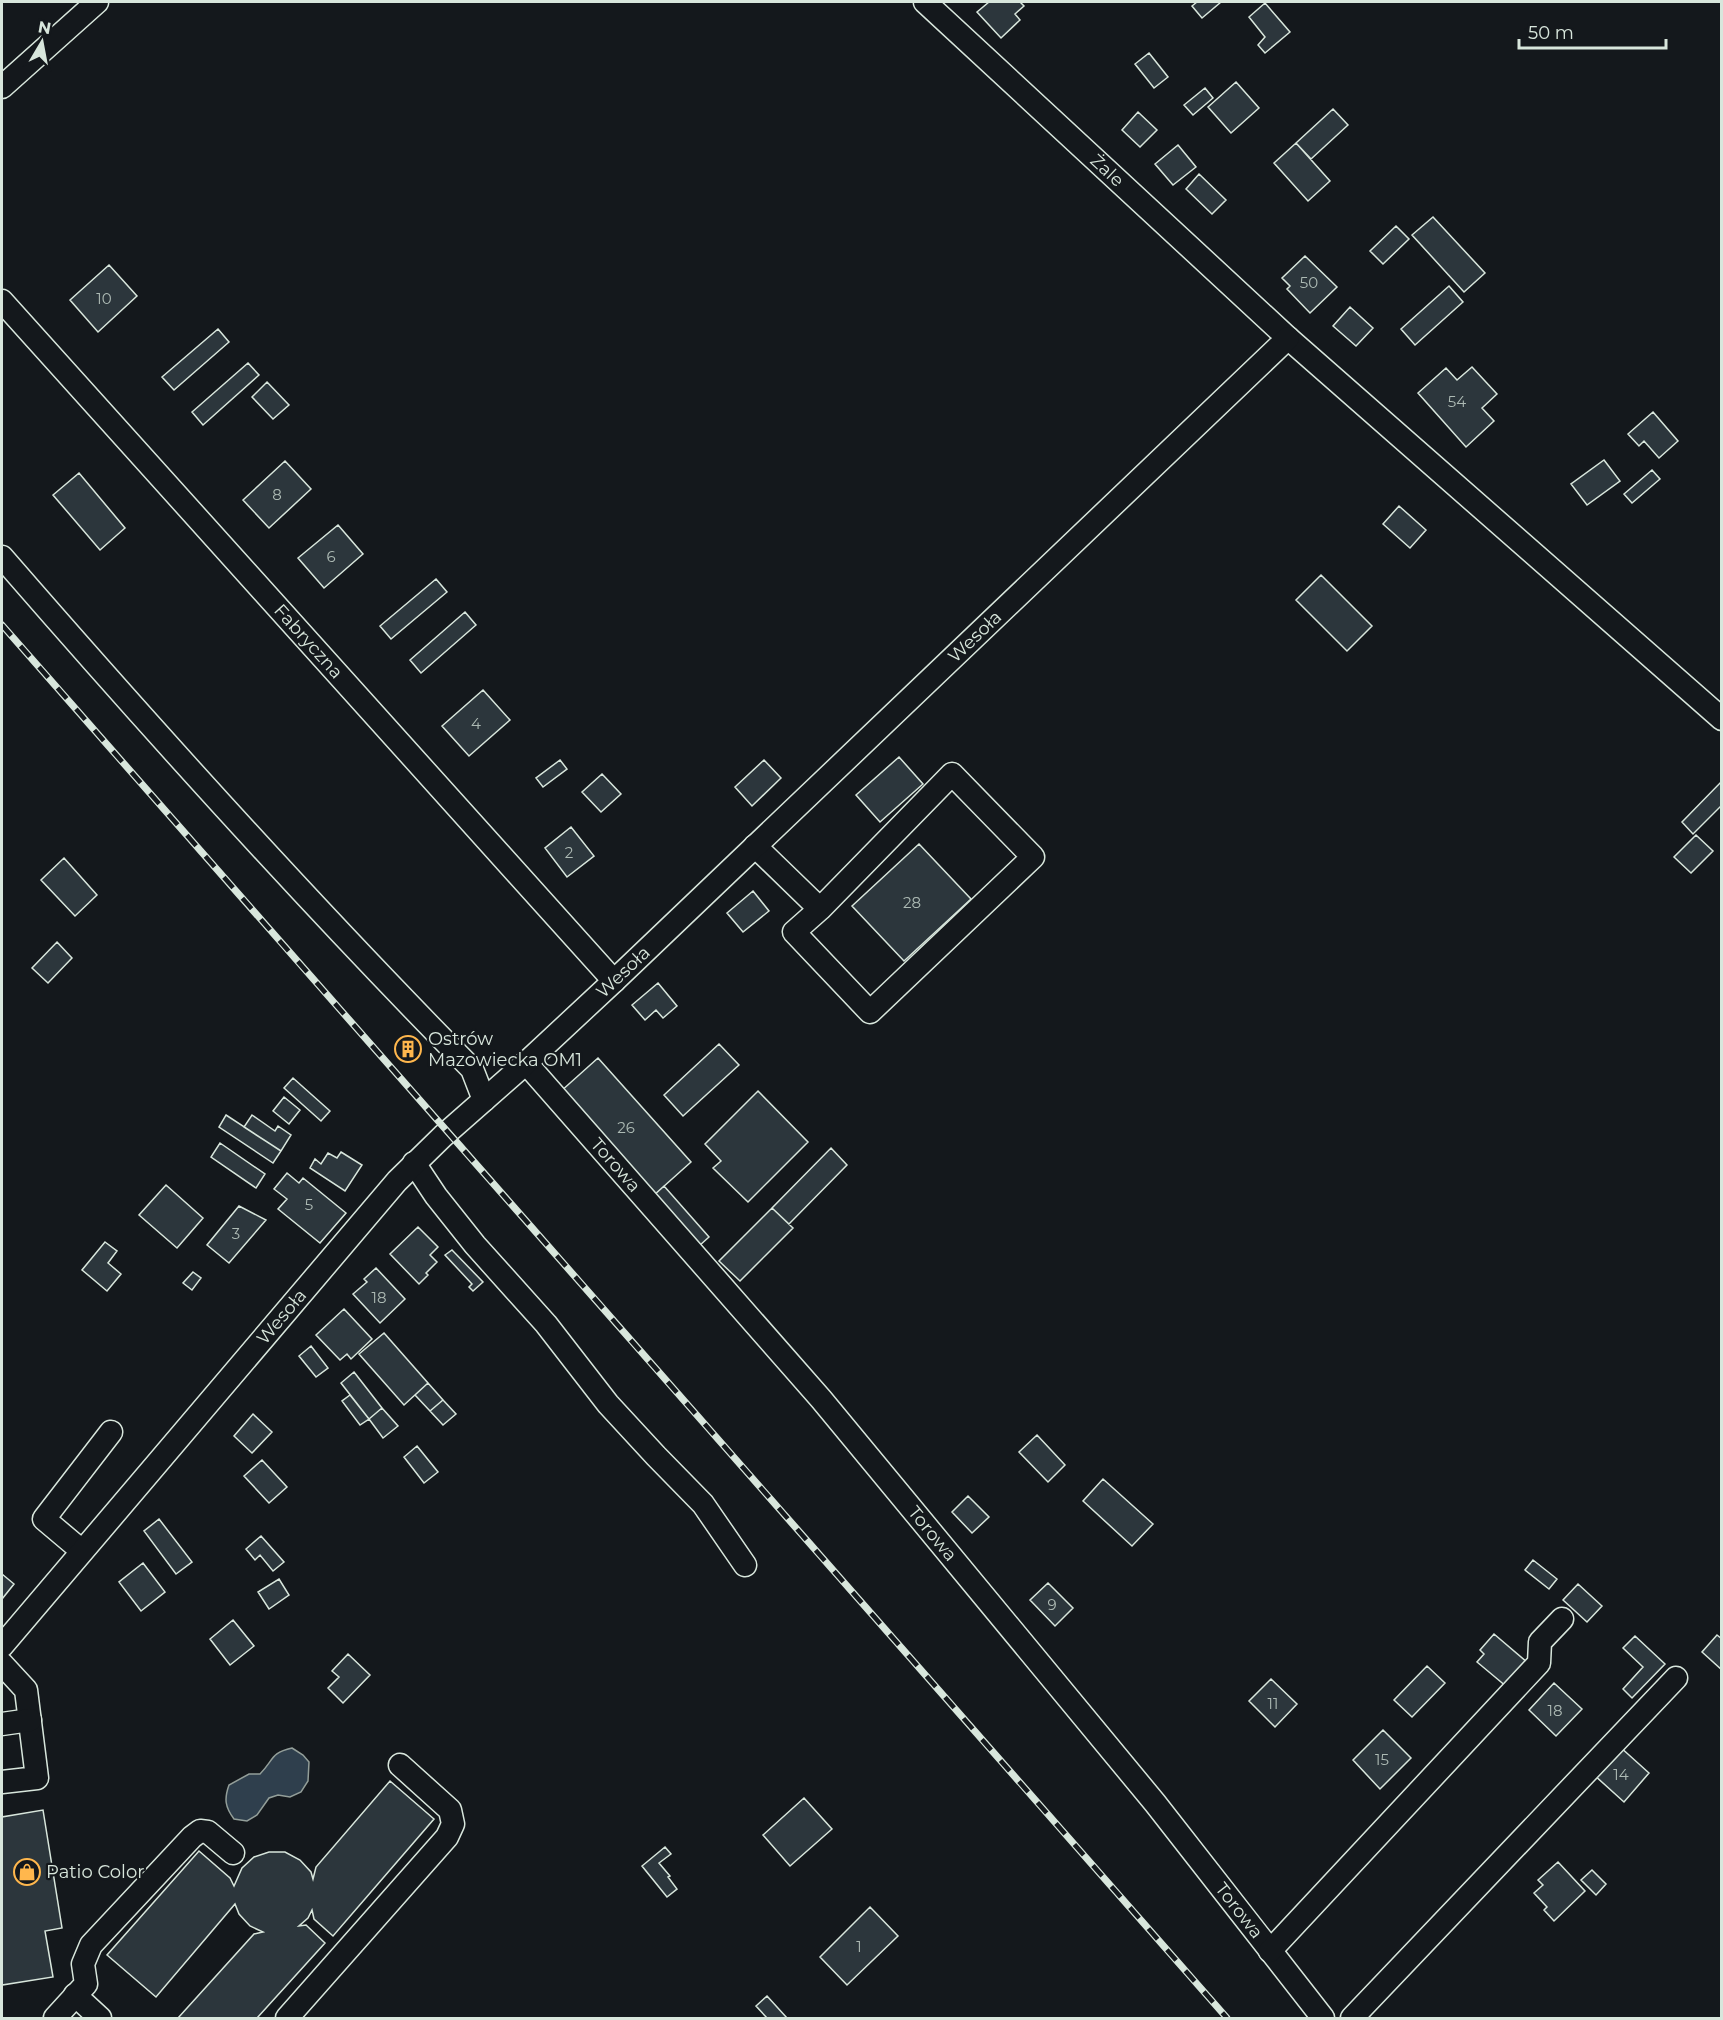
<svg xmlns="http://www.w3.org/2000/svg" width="1723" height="2020" font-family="Montserrat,sans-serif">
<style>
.water{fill:#2f3f4d;stroke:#939e99;stroke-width:1.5}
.building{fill:#2c363c;stroke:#d8e6dc;stroke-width:1.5}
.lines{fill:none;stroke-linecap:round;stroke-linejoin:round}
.minor-casing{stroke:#d8e6dc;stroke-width:25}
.minor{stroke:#14181c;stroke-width:22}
.rail-casing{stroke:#d8e6dc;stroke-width:7}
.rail{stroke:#14181c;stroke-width:4.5;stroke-dasharray:14;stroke-linecap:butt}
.labels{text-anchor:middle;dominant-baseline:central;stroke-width:4.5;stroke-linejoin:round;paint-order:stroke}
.number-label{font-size:15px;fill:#adbab4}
.street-label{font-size:18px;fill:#d8e6dc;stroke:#14181c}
.poi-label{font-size:18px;fill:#d8e6dc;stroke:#14181c;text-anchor:start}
</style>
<rect width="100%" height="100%" fill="#14181c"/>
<!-- water -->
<path class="water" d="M292,1748L303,1755L309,1762L308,1781L301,1792L290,1797L278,1795L269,1798L257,1815L247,1821L234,1819C225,1807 224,1799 229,1785L249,1774H260C274,1760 270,1753 292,1748Z"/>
<!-- building -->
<path class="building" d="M989,2H1020L1024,6L1015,14L1020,20L1001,38L977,12Z
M1197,2H1221L1202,18L1192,6Z
M1265,3L1290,32L1265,53L1258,45L1265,37L1249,17Z
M1149,53L1168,77L1154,88L1135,64Z
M1236,82L1259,108L1231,133L1208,107Z
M1205,88L1213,98L1193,115L1184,105Z
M1333,109L1348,125L1311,159L1296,143Z
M1138,112L1157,130L1140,147L1122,130Z
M1296,143L1330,181L1308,201L1274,163Z
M1178,145L1196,167L1173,185L1155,164Z
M1199,174L1226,200L1212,214L1186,189Z
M1433,217L1485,273L1464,292L1412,235Z
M1396,226L1409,239L1383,264L1370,251Z
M1305,256L1337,287L1310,313L1287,289L1290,286L1282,278Z
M109,265L137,296L98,332L70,300Z
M1449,286L1463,302L1415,345L1401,329Z
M1350,307L1373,328L1356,346L1333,326Z
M218,329L229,342L174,390L162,377Z
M248,363L259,375L203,425L192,412Z
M1472,367L1497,394L1482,408L1494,421L1466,447L1418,393L1446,368L1457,380Z
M267,382L289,405L273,419L252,397Z
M1653,412L1678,441L1659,458L1644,441L1639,446L1628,434Z
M1604,460L1620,481L1587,505L1571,484Z
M285,461L311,489L269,528L243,500Z
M1652,470L1660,479L1632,503L1624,494Z
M79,473L125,528L100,550L53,495Z
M1399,506L1426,530L1410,548L1383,524Z
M338,525L363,554L324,588L298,558Z
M1321,575L1372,626L1347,651L1296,600Z
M436,579L447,592L391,639L380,626Z
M465,612L476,625L421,673L410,660Z
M483,690L510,720L469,756L442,726Z
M899,757L923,784L880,822L856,795Z
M560,760L567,769L543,787L536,778Z
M764,760L781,778L752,806L735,787Z
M602,774L621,794L601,812L582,792Z
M1722,781V805L1693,834L1682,822Z
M571,827L594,856L567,877L545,848Z
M1696,835L1713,851L1691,873L1674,857Z
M919,844L971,899L904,961L852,906Z
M64,858L97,895L75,916L41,880Z
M753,891L769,911L743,932L727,913Z
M57,942L72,958L48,983L32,968Z
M658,983L677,1006L663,1018L656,1010L645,1020L632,1005Z
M407,1038L419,1052L409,1061L397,1046Z
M719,1044L739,1065L683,1116L664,1095Z
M598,1058L691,1162L653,1196L560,1092Z
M293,1078L330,1111L321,1121L284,1088Z
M758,1091L808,1142L748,1202L713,1168L721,1161L705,1144Z
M284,1097L300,1110L289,1124L273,1111Z
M226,1115L281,1151L273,1163L219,1127Z
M252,1115L275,1131L278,1126L291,1135L281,1151L244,1127Z
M220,1143L265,1174L256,1188L211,1157Z
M831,1148L847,1165L789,1224L772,1208Z
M341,1152L362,1165L345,1191L310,1168L315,1159L321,1164L328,1153L337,1158Z
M287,1173L299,1183L303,1178L346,1213L320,1243L278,1209L287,1199L274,1189Z
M166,1185L203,1218L177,1248L139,1215Z
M664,1186L709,1237L699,1246L653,1196Z
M239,1206L266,1220L229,1263L207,1245Z
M772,1208L793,1228L740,1281L719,1261Z
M418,1227L438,1247L430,1255L437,1262L426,1273L428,1275L419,1284L390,1254Z
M105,1242L117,1251L108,1263L121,1274L107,1291L82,1270Z
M452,1250L483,1282L473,1291L469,1287L472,1284L445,1255Z
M376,1268L405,1299L380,1323L353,1294L367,1282L364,1279Z
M193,1272L201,1278L192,1290L183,1283Z
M344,1309L372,1339L351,1359L347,1354L340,1360L316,1335Z
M384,1333L428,1383L404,1405L359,1354Z
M311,1346L328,1368L316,1377L299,1356Z
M354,1372L382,1408L369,1419L341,1383Z
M428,1383L443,1400L430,1411L415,1395Z
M350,1395L369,1419L360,1425L342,1401Z
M443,1400L456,1414L443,1425L430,1411Z
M382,1408L398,1426L383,1438L369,1419Z
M253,1414L272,1432L252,1453L234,1436Z
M1037,1435L1065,1465L1048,1482L1019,1452Z
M417,1446L438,1472L424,1483L404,1457Z
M262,1460L287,1487L269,1503L244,1476Z
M1103,1479L1153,1524L1132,1546L1083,1501Z
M968,1496L989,1517L972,1533L952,1512Z
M159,1519L192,1562L176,1574L144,1531Z
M261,1536L284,1562L273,1571L260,1555L255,1560L246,1549Z
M1533,1560L1557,1579L1549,1589L1525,1570Z
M143,1563L165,1592L141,1611L119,1582Z
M2,1574L14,1584L2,1599Z
M279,1579L289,1595L269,1609L258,1592Z
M1048,1583L1073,1608L1055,1626L1030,1600Z
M1578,1584L1602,1606L1587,1622L1563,1600Z
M233,1620L254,1646L230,1665L210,1639Z
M1494,1634L1528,1663L1507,1687L1477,1662L1484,1654L1480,1650Z
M1717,1635L1722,1639V1670L1702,1652Z
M1635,1636L1665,1664L1632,1698L1623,1689L1643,1667L1623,1648Z
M348,1654L370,1675L343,1703L328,1688L339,1677L332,1671Z
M1427,1666L1445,1683L1412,1717L1394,1700Z
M1271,1679L1297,1704L1275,1727L1249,1701Z
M1554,1683L1582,1709L1556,1736L1529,1710Z
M1383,1730L1411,1758L1380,1789L1353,1760Z
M1619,1746L1649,1773L1624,1802L1593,1774Z
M390,1781L434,1819L333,1936L314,1919L312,1910L308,1918L299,1926L306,1925L325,1943L257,2018H178L254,1934L263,1932L250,1926L239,1914L235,1904L156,1997L107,1955L199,1851L230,1878L234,1886L242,1868L254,1857L269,1852H285L300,1860L311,1872L313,1879L316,1867Z
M804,1798L832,1829L790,1866L763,1835Z
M43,1810L62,1928L45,1931L53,1977L2,1985V1817Z
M665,1847L671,1854L659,1863L670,1876L668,1877L677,1889L667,1897L642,1866Z
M1558,1862L1585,1891L1554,1921L1544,1910L1547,1907L1534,1893L1543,1885L1538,1880Z
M1592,1870L1606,1884L1596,1895L1581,1880Z
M870,1907L898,1936L847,1985L820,1957Z
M767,1996L787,2018H767L756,2006Z"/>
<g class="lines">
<defs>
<g id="minor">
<path id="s1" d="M925,2L1288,338L1722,719"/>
<path d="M2,87L97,2"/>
<path id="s2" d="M2,301L614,981"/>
<path d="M2,557C154,732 309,904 472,1069L484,1100"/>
<path d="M755,846L820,909L794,932L870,1012L1033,857L952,774L820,909"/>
<path id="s3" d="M526,1063L821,1399L1155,1803L1323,2018"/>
<path d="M414,1163L436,1196L475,1245L546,1324L608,1404L656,1456L703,1504L745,1565"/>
<path d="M82,1551L44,1519L111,1432"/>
<path id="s4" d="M2,1646L397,1181L443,1136L526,1063L614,981L1288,338"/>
<path d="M2,1664L26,1690L37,1778L2,1782"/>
<path d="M2,1724L30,1720"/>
<path d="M1270,1951L1539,1663L1540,1642L1562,1619"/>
<path d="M75,1995L100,2018"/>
<path d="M55,2018L86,1984L83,1964L91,1945L192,1837L200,1831L208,1832L233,1853"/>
<path d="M287,2018L447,1837L453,1824L450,1810L400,1765"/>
<path d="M1352,2018L1676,1678"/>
</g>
</defs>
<!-- minor casing -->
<use href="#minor" class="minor-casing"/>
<!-- minor -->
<use href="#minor" class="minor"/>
<defs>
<path id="rail" d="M2,625L1227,2018"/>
</defs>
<!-- rail casing -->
<use href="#rail" class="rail-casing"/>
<!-- rail -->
<use href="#rail" class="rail"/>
</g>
<!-- icons -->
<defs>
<symbol id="building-ring" viewBox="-11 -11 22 22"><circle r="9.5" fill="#14181c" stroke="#ffb74d" stroke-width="1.5"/><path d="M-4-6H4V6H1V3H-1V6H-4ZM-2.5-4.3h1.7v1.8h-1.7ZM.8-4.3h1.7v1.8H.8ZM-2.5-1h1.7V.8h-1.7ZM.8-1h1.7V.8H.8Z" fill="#ffb74d"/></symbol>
<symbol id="shop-ring" viewBox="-11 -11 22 22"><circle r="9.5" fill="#14181c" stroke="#ffb74d" stroke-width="1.5"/><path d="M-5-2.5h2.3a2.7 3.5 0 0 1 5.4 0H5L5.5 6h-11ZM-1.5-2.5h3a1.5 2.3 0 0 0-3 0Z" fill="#ffb74d"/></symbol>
</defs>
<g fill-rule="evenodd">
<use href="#building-ring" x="393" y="1034" width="30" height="30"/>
<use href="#shop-ring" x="12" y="1857" width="30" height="30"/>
</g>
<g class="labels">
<!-- number labels -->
<g class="number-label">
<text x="1309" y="282">50</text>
<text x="104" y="298">10</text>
<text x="1457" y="401">54</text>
<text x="277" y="494">8</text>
<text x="331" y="556">6</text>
<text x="476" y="723">4</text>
<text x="569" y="852">2</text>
<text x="912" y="902">28</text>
<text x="626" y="1127">26</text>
<text x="309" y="1204">5</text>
<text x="236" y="1233">3</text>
<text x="379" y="1297">18</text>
<text x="1052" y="1604">9</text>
<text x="1273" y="1703">11</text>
<text x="1555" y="1710">18</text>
<text x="1382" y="1759">15</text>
<text x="1621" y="1774">14</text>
<text x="859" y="1946">1</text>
</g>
<!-- street labels -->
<g class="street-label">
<text stroke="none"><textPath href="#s1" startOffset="248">Żale</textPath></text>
<text stroke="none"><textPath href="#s4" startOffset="1404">Wesoła</textPath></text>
<text stroke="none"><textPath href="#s2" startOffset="458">Fabryczna</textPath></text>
<text stroke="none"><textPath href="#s4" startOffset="918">Wesoła</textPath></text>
<text stroke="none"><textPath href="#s3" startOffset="136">Torowa</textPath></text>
<text stroke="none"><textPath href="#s4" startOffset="432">Wesoła</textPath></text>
<text stroke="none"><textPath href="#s3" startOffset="622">Torowa</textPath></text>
<text stroke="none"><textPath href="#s3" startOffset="1108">Torowa</textPath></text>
</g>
<!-- poi labels -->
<g class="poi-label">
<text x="428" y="1039">Ostrów<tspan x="428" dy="21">Mazowiecka OM1</tspan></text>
<text x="46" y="1872">Patio Color</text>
</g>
</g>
<!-- border -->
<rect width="1723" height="2020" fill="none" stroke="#d8e6dc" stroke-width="6"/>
<!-- north arrow -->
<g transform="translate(42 42) rotate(10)" stroke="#14181c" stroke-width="4.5" paint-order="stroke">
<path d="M0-4.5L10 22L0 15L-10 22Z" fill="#d8e6dc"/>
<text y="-9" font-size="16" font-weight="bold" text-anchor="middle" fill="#d8e6dc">N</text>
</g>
<!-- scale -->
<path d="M1519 39v9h147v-9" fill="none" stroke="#d8e6dc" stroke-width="3"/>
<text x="1528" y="39" font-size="18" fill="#d8e6dc" stroke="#14181c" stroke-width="4.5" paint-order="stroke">50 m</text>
</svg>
